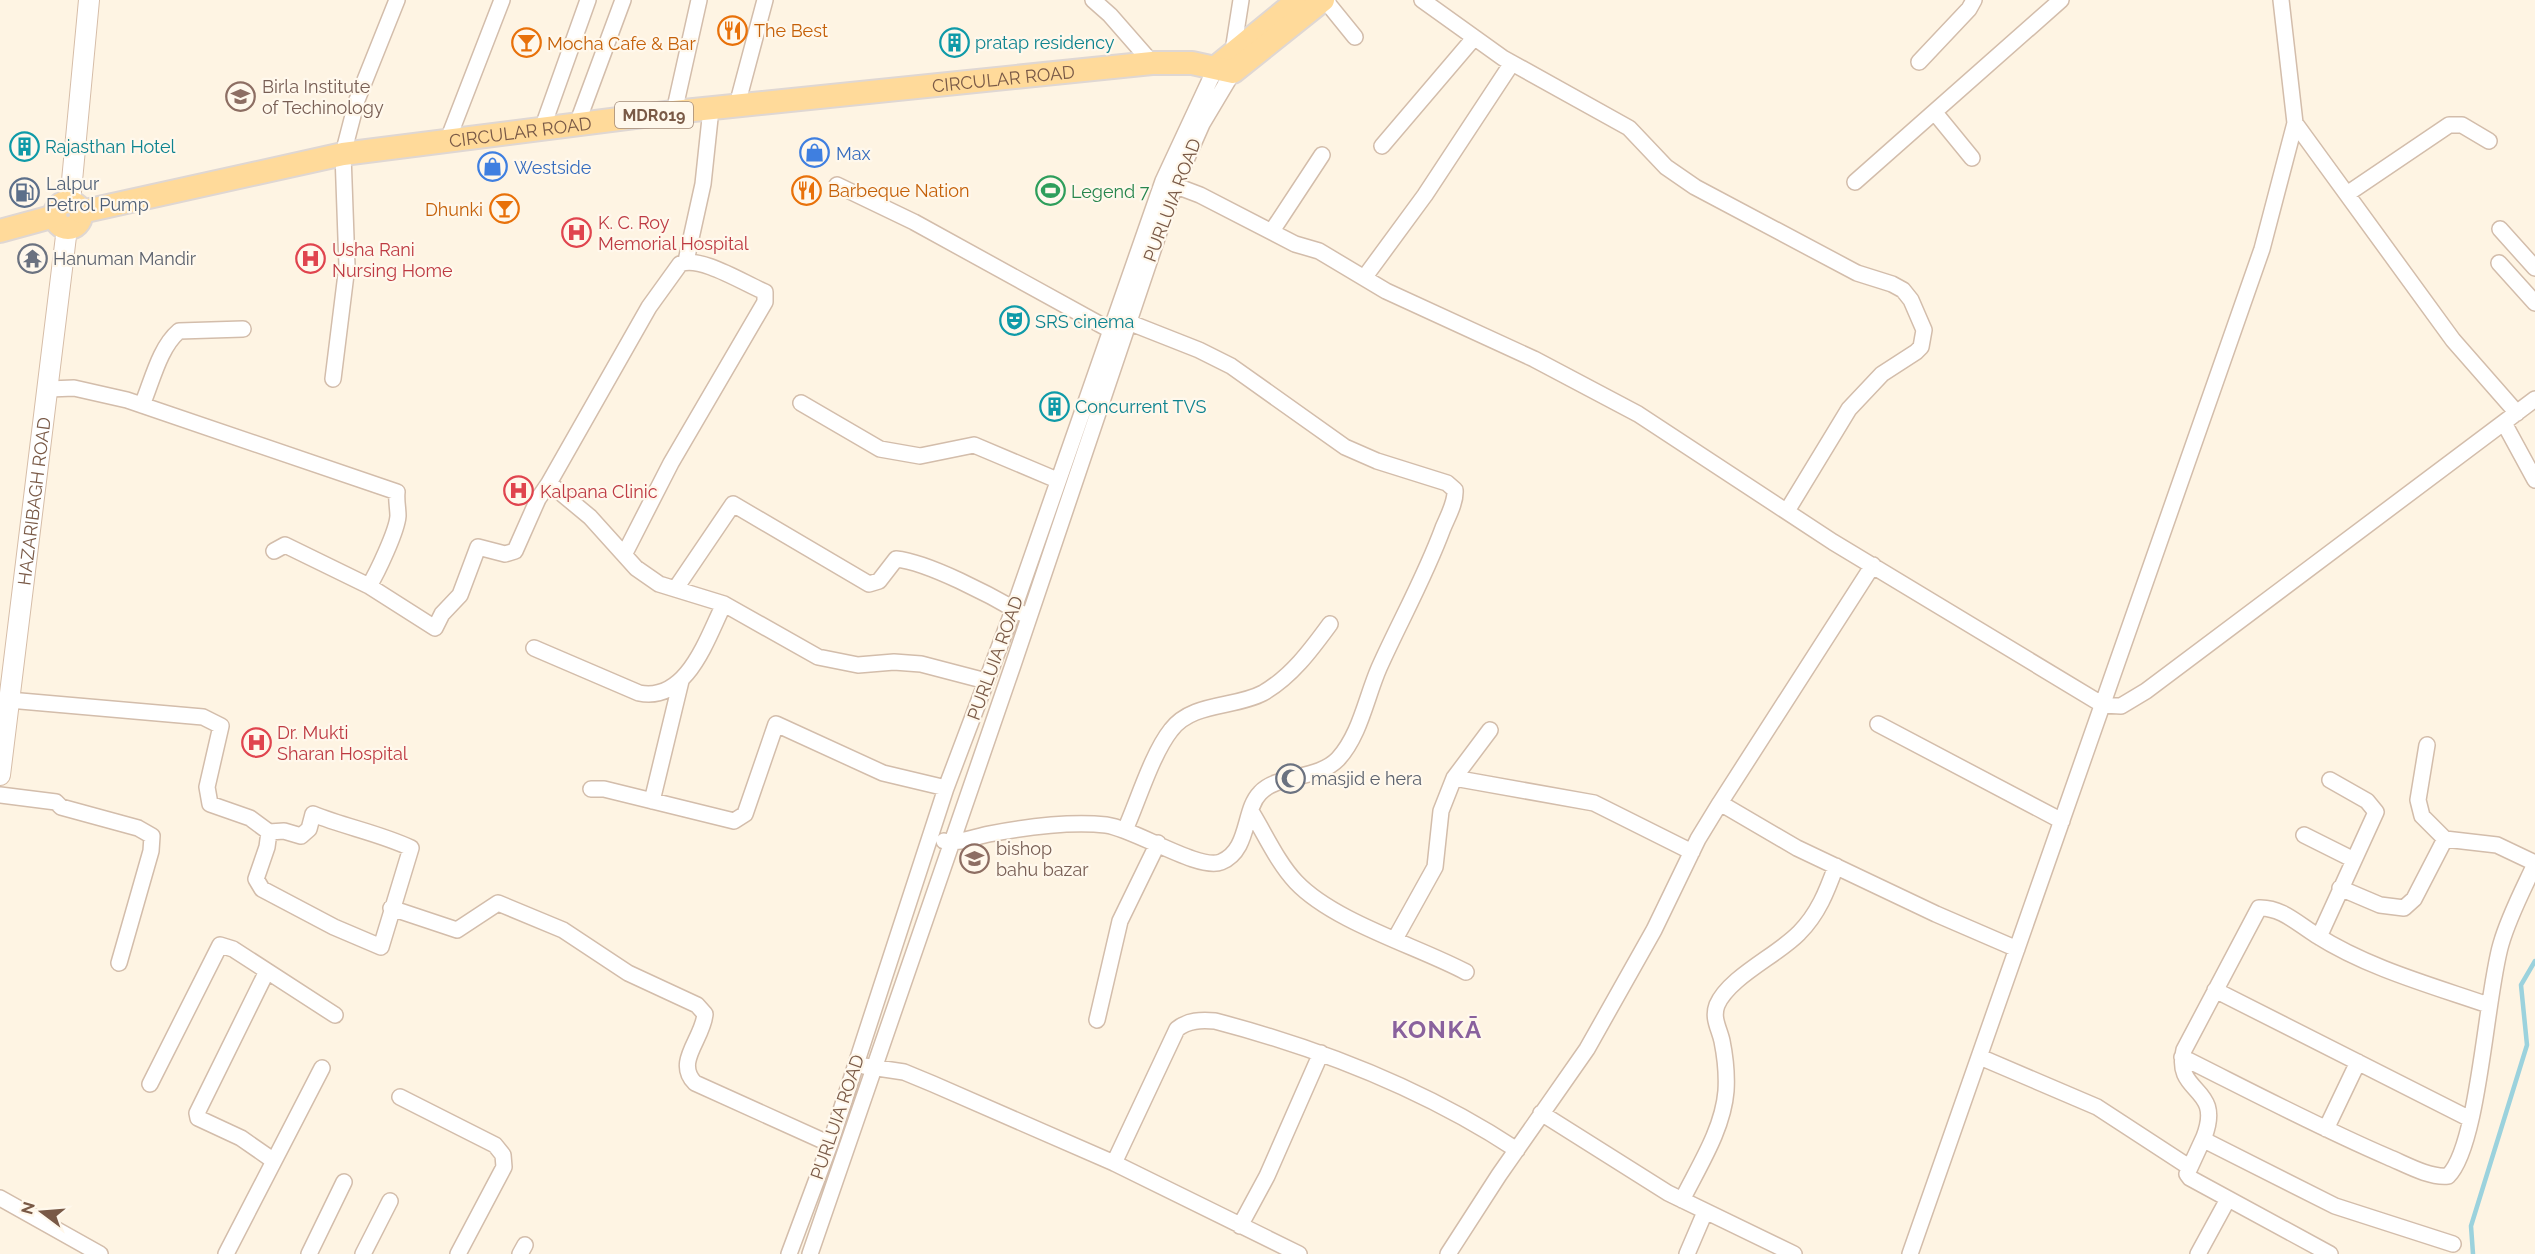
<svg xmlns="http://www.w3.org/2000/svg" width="2535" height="1254" font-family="Raleway,sans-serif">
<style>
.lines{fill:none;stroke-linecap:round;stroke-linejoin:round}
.stream{stroke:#9bd2dd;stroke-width:4.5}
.street-casing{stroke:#d3bdab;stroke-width:18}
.secondary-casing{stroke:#d6bda8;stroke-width:22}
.primary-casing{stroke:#dfd7d3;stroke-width:26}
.street{stroke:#fff;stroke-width:15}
.secondary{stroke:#fff;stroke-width:20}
.primary{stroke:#ffda9a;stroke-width:22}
.labels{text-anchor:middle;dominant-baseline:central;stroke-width:4.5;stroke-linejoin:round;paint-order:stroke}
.shield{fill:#fff8ec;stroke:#a18978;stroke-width:1.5}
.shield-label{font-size:16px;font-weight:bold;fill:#795946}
.food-label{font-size:18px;fill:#c56008;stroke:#fff8ec;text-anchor:start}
.culture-label{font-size:18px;fill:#0d838f;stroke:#fff8ec;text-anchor:start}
.street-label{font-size:18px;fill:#795946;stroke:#fff8ec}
.education-label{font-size:18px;fill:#785e54;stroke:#fff8ec;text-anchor:start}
.shop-label{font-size:18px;fill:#366cbe;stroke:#fff8ec;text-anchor:start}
.service-label{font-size:18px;fill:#4e5e75;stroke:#fff8ec;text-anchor:start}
.leisure-label{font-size:18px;fill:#27864d;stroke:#fff8ec;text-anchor:start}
.health-label{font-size:18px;fill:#be3a42;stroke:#fff8ec;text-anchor:start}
.worship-label{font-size:18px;fill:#5b616d;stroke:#fff8ec;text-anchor:start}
.district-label{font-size:24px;font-weight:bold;letter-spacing:1.5px;fill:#89619d;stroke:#fff8ec}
</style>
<rect width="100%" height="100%" fill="#fef4e3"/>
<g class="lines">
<!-- stream -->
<path class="stream" d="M2473,1254L2471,1226L2527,1045L2521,985L2535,961"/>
<defs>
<path id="street" d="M1093,0L1110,15L1152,63
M1325,0L1355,37
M1422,0L1503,58L1629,128L1666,167L1695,187L1857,273L1892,284L1903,290L1911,300L1924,330L1921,347L1916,352L1882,374L1849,409L1787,511
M1233,51L1241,0
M1919,62L1969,9L1974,0
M737,105L765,0
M674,112L699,0
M1936,114L1972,158
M2295,123L2453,340L2517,413
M577,124L623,0
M542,129L588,0
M447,142L502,0
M1382,146L1474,38
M1163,181L1200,195L1295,244L1319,251L1386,291L1534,359L1638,414L1833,542L2103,705L2121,706L2146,691L2535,399
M1855,182L2061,0
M837,185L914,222L1112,331
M2347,194L2449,125H2462L2489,141
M2500,229L2535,268
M1272,231L1322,155
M686,261L703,184L711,109
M2499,263L2535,303
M1364,278L1425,195L1512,63
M333,379L347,266L343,154L357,100L397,0
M49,389L74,388L127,400L397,492C396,500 398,508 398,516C397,531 377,573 369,586L285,545L274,551
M801,403L880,449L920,456L974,445L1057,480
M142,405C152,382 159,348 179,331L243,329
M2504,423L2535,480
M549,483L649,307L680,264C700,255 745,284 765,292V302L671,463L625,553
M369,586L435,628L442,614L460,595L478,547L505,554L515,551L538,499L549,483L590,517L636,568L659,584L724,604L818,657L858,665L894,662L921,664L986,681
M676,588L733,504L869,584L879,581L896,559C928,562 992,596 1021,613
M534,648L639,693C687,703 707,638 724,604
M9,700L203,717L221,726L207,787L210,804L250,818L269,832L267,847L256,879L262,889L334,927L381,947L411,848C379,833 345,827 313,814L309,829L301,836L284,831L269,832
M1878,724L2062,821
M2427,745L2418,800L2422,816L2445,839
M1454,778L1594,803L1692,852
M591,789H604L734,821L745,814L776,724L883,773L946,788
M0,795L56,802L61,807L138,828L152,836L151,851L119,963
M652,801L681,681
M1720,803L1873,565
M1252,813C1266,836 1278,863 1296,882C1334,922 1417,946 1466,972
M1125,830C1138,801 1152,754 1171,730C1192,702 1235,708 1263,693C1291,677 1311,650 1330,624
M2304,835L2354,860
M944,841C959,844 974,837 989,834C1026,827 1068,821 1106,825C1135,829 1199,871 1221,862C1250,850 1243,810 1260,793C1277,774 1318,780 1338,759C1360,735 1366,698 1379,668C1400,621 1425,577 1443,528C1448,516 1456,502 1455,490L1447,483L1377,461L1345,447L1231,366L1199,350L1128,322
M2340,888L2380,905L2404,908L2414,899L2445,839L2497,845L2535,863
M391,908L457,930L498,903L563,930L628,973L697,1005L705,1014C703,1039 674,1062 695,1083L830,1144
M2319,937L2376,812L2367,801L2330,780
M1395,939L1435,867L1441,811L1454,778L1490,730
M267,971L197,1113L198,1118L241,1138L274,1161
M2215,990L2470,1119
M1097,1020L1120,921L1158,843
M1980,1057L2097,1107L2189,1167
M2182,1057C2250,1091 2318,1127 2388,1157C2405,1164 2429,1178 2448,1176C2479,1146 2486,994 2501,944C2509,916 2523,890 2535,864
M864,1066L904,1072L933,1084L1114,1163L1299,1254
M150,1084L220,945L233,949L335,1015
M400,1097L495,1145L503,1155L504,1167L458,1254
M1541,1113L1668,1193L1794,1254
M2326,1129L2358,1062
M2204,1137L2187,1174L2190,1178L2330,1254
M1114,1163L1177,1029C1188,1020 1201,1020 1215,1021C1322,1049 1424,1089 1517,1150
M0,1198L100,1254
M1682,1200C1699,1166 1723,1129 1726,1091C1727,1075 1725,1056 1722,1041C1719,1028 1712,1018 1717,1005C1729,977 1778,955 1799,933C1818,914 1827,891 1836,866
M1240,1226L1267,1176L1321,1053
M2453,1244L2335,1206L2208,1142L2204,1137C2224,1085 2173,1095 2184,1050L2259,908C2281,907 2298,924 2316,935C2368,968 2430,985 2488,1005
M226,1254L322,1068
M309,1254L344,1182
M363,1254L390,1201
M520,1254L525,1245
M789,1254L830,1144L946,788L1014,608L1163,181L1216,67
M810,1254L1013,665L1175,185L1202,124L1233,72
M1448,1254L1499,1175L1587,1049L1654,930L1698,839L1720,803L1797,848L1936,914L2017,949
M1687,1254L1705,1212
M1910,1254L2262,249L2295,123L2281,0
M2198,1254L2228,1199"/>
<g id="secondary">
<path d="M70,202L89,0"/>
<path id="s1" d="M0,775L67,228"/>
</g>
<g id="primary">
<path d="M1216,67L1298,0"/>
<circle cx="68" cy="215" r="13"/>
<path id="s2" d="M81,212L343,154L674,112L1152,63H1192L1233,72L1323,0"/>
<path d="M0,231L55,216"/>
</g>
</defs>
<!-- street casing -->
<use href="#street" class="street-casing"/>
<!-- secondary casing -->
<use href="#secondary" class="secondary-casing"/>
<!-- primary casing -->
<use href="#primary" class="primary-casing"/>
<!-- street -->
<use href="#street" class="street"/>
<!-- secondary -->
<use href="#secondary" class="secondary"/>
<!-- primary -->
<use href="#primary" class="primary"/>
</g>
<!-- icons -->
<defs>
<symbol id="restaurant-ring" viewBox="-11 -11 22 22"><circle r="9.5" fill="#fff8ec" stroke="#e8710a" stroke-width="1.5"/><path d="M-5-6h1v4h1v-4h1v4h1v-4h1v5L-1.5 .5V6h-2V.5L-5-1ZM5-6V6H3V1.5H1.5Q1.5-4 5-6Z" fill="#e8710a"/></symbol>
<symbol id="building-ring" viewBox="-11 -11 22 22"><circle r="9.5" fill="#fff8ec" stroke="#0f9aa8" stroke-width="1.5"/><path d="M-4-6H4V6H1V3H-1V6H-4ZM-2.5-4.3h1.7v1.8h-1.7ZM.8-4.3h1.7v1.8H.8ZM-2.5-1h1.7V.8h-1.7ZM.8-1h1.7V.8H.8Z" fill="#0f9aa8"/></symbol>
<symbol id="bar-ring" viewBox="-11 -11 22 22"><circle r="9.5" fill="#fff8ec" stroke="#e8710a" stroke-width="1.5"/><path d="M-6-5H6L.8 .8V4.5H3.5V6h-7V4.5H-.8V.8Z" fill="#e8710a"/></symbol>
<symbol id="university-ring" viewBox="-11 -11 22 22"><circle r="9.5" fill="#fff8ec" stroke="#8d6e63" stroke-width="1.5"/><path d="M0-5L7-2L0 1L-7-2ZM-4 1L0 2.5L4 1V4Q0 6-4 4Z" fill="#8d6e63"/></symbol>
<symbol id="shop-ring" viewBox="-11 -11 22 22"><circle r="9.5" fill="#fff8ec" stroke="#3f7fe0" stroke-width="1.5"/><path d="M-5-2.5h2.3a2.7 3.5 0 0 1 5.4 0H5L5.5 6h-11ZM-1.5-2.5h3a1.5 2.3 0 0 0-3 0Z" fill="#3f7fe0"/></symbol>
<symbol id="stadium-ring" viewBox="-11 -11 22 22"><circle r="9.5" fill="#fff8ec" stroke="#2e9e5b" stroke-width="1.5"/><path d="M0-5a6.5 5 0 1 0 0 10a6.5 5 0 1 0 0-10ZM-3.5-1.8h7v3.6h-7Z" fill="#2e9e5b"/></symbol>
<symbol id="fuel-ring" viewBox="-11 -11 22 22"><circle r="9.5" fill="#fff8ec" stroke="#5c6f8a" stroke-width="1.5"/><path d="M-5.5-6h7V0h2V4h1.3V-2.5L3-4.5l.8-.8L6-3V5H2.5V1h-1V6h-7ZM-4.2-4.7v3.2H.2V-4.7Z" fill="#5c6f8a"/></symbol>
<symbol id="hospital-ring" viewBox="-11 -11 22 22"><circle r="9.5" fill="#fff8ec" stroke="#e0444e" stroke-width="1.5"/><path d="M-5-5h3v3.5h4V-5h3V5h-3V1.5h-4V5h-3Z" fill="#e0444e"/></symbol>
<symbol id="temple-ring" viewBox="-11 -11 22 22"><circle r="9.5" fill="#fff8ec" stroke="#6b7280" stroke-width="1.5"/><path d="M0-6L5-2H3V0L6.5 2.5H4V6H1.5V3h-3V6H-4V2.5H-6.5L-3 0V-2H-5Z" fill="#6b7280"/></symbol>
<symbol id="theatre-ring" viewBox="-11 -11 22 22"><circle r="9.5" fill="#fff8ec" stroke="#0f9aa8" stroke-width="1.5"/><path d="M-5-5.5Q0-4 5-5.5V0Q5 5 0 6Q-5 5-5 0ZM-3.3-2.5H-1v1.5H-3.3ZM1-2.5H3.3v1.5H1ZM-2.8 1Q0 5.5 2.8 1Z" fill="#0f9aa8"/></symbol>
<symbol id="mosque-ring" viewBox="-11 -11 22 22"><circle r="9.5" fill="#fff8ec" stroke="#6b7280" stroke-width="1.5"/><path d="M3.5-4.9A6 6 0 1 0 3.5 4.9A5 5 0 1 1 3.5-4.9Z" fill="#6b7280"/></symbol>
<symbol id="school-ring" viewBox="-11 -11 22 22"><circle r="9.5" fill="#fff8ec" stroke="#8d6e63" stroke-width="1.5"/><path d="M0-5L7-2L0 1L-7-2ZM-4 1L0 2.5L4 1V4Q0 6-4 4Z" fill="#8d6e63"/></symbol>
</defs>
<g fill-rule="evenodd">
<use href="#restaurant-ring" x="716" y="14" width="33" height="33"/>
<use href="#building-ring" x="938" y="26" width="33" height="33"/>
<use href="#bar-ring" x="510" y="26" width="33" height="33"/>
<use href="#university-ring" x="224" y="80" width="33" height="33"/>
<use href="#building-ring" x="8" y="130" width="33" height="33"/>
<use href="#shop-ring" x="798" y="136" width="33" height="33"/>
<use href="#shop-ring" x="476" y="150" width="33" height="33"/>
<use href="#restaurant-ring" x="790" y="174" width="33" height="33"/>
<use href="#stadium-ring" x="1034" y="174" width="33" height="33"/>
<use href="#fuel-ring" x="8" y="176" width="33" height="33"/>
<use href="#bar-ring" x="488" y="192" width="33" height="33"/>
<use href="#hospital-ring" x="560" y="216" width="33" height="33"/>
<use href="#temple-ring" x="16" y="242" width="33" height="33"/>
<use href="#hospital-ring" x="294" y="242" width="33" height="33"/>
<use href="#theatre-ring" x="998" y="304" width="33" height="33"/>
<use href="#building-ring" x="1038" y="390" width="33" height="33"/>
<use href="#hospital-ring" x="502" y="474" width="33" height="33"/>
<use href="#hospital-ring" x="240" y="726" width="33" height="33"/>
<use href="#mosque-ring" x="1274" y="762" width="33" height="33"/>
<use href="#school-ring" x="958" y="842" width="33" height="33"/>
</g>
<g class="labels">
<!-- shield labels -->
<rect class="shield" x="615" y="102" width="78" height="26" rx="4.5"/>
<g class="shield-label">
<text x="654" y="115">MDR019</text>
</g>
<!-- food labels -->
<g class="food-label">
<text x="754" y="30">The Best</text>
<text x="547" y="43">Mocha Cafe &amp; Bar</text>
<text x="828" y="190">Barbeque Nation</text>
<text x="483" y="209" text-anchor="end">Dhunki</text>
</g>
<!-- culture labels -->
<g class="culture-label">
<text x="975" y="42">pratap residency</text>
<text x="45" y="146">Rajasthan Hotel</text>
<text x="1035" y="321">SRS cinema</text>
<text x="1075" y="406">Concurrent TVS</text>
</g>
<!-- street labels -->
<g class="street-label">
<text stroke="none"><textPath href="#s2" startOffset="933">CIRCULAR ROAD</textPath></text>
<text stroke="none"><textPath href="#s2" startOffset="447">CIRCULAR ROAD</textPath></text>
<text transform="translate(1172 200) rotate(-69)">PURLUIA ROAD</text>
<text stroke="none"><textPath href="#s1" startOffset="276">HAZARIBAGH ROAD</textPath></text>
<text transform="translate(995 658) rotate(-70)">PURLUIA ROAD</text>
<text transform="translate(837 1117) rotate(-71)">PURLUIA ROAD</text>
</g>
<!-- education labels -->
<g class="education-label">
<text x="262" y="86">Birla Institute<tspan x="262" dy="21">of Techinology</tspan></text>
<text x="996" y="848">bishop<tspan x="996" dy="21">bahu bazar</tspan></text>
</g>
<!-- shop labels -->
<g class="shop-label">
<text x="836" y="153">Max</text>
<text x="514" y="167">Westside</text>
</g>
<!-- service labels -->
<g class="service-label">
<text x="46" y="183">Lalpur<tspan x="46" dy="21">Petrol Pump</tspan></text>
</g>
<!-- leisure labels -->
<g class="leisure-label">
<text x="1071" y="191">Legend 7</text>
</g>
<!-- health labels -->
<g class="health-label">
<text x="598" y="222">K. C. Roy<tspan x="598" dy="21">Memorial Hospital</tspan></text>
<text x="332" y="249">Usha Rani<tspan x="332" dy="21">Nursing Home</tspan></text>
<text x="540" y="491">Kalpana Clinic</text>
<text x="277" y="732">Dr. Mukti<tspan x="277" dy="21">Sharan Hospital</tspan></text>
</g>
<!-- worship labels -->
<g class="worship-label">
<text x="53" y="258">Hanuman Mandir</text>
<text x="1311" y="778">masjid e hera</text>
</g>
<!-- district labels -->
<g class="district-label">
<text x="1437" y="1029">KONKĀ</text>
</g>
</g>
<!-- north arrow -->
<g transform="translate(42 1212) rotate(286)" stroke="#fff8ec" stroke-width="4.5" paint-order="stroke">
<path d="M0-4.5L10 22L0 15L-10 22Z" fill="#795946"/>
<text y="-9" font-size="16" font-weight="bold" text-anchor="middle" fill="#795946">N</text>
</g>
</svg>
